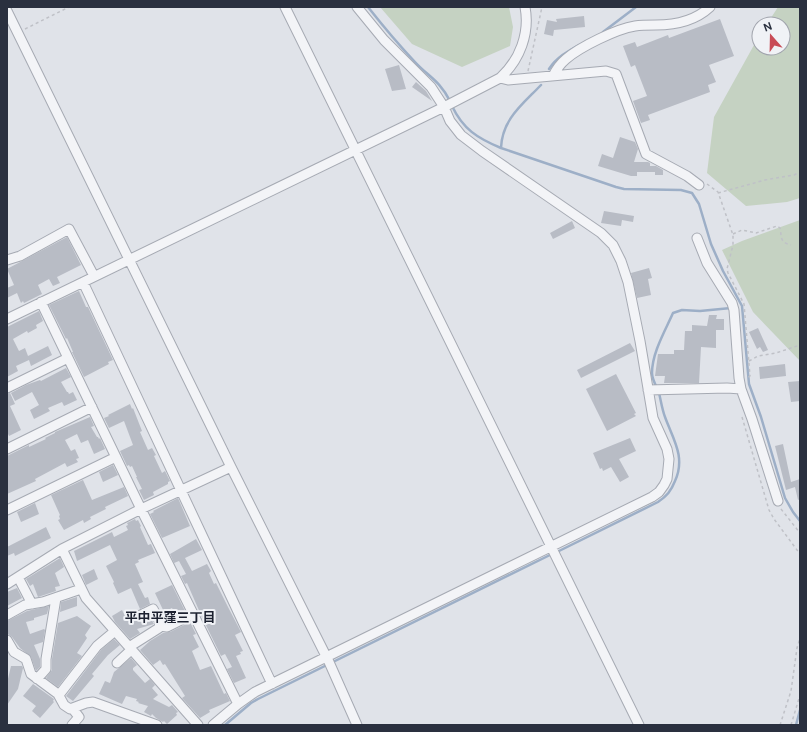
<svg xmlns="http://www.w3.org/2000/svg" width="807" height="732" font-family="'DM Sans','Noto Sans JP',sans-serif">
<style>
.green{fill:#c5d2c2}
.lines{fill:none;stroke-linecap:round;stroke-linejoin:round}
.stream{stroke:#9dafc7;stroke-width:2.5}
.building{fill:#b8bcc5}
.street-casing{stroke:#a6aab3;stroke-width:11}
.path{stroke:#bfc1c7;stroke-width:1.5;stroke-dasharray:3 3;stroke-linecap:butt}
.street{stroke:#f3f4f7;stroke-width:9}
.labels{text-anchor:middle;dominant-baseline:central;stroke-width:4;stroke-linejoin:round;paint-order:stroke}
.neighbourhood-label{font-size:13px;font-weight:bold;fill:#1c2130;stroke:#f0f2f6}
</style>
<rect width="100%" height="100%" fill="#e0e3e9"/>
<!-- green -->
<path class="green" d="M380,7H509L513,27L510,46L462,67L412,44Z
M778,7H800V198L787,202L746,206L707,173L714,117L759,36V48H783V24H767Z
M800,220V361L753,312L722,250L742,241Z"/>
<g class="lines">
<!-- stream -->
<path class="stream" d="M368,7C383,26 398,44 415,62C429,77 440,81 450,101
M603,32L636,7
M549,69C556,58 568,51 579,45
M541,85C523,104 502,119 501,148L616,187L624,189L681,190L692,193L699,204L711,244L723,271L742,306L749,384L761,417L785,498L793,512L800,521
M452,106C463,129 477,138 501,148
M657,388C655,384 652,378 652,373C652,353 665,331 673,313L682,310L700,311L731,308
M557,552L658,502C667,496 671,491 675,481C686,457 673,439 665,417C662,409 661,401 659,393
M225,725L251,703L258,699L552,554
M796,725L800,710"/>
</g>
<!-- building -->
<path class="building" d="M584,16L585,27L554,30L553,36L544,34L547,20L557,22L556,19Z
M720,19L734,56L709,65L716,82L708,85L710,92L648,115L650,120L641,123L633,101L647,96L635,65L631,67L623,46L635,42L637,47L668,35L669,38Z
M399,65L406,89L392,91L385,69Z
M416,82L426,91L432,101L412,87Z
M620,137L635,142L638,149L634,162H648L650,163V166H656L663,170V175H655V172H637V176H631L598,166L602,154L613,158Z
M604,211L634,216L633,222L622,220L621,226L601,223Z
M572,221L575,228L553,239L550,233Z
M67,237L81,265L57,277L60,283L53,286L49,279L38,285L42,294L24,303L23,301L21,303L17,293L7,298V288L14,285L7,269Z
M649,268L652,278L648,279L651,295L637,298L631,273Z
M79,291L86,307H88L113,360L108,362L109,364L84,377L72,352H73L67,338L66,339L49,305Z
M39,311L43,321L36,325L37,328L28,333L27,331L13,339L19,351L25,348L28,356L48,346L52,355L31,366L29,360L16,366L18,371L7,377V327Z
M709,315H717L716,319H724V330H716V348L701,347L699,383H664L665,376H655L658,354H674V350H684L685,331H692V325L707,326Z
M758,328L768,350L763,352L760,347L757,349L749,332Z
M630,343L635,351L581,378L577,370Z
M785,364L786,376L760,379L759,367Z
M66,368L71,377L61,382L67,392H68L69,394L73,392L77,400L64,406L62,402L48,408L50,411L34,419L30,410L39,405L32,392L15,401L11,393L26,385L40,380L41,381Z
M616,374L636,413L634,414L636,416L607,431L586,389Z
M800,381V401L791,402L788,382Z
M10,393L15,404L10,406L21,430L9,436L7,432V394Z
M130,404L132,409L133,408L142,431L140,432L148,450L152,448L156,455L154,456L162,473L165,471L170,481L168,482V484L153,492L154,495L144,500L139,490L142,489L136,477H137L132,466L130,467L129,465L127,466L120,451L133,445L124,421L109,428L104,418L109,416L108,415Z
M90,417L94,426L91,427L97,437H98L99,439L100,438L105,449L94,454L88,440L81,443L77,434L65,440L71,451L75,449L79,458L76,459L78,462L67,467L65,463L35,479L36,481L7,494V456L29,445V447L46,439L45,438L55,433V432Z
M630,438L636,451L619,459L629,477L620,482L611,467L603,471L602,468L600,469L593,453Z
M783,444L791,482L800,479V499L798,500L795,487L786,490L775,446Z
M113,465L118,475L103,482L99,472Z
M83,480L92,500L124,487L128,496L105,507L106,509L90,517L91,519L84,523L83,520L64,530L58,520L60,519L59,516L60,515L51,495Z
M178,498L190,526L162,538L150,514L154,512L153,511Z
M35,503L39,514L21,522L17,512Z
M135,519L136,521L138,520L141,526L140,527L148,545L151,544L155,553L138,560L139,562L135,564L143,582L138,584L145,598L148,597L150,604L140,609L131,588L118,594L113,583L114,582L106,566L117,560L110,545L77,561L74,551L112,532L114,537L128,530L126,526L128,525L127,523Z
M46,527L51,538L15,556L14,553L7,556V547Z
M196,539L202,550L185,558L192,571L207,564L211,571L209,573L214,584L216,583L228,607L241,632L235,635L243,651L240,652L241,654L236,656L246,678L234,683L227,669L232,667L225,654L221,656L201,615L187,583L185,584L181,576L186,574L179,561L174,563L170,554Z
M60,558L64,567L55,573L60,586L55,587L56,591L38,597L33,584L30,586L26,579Z
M94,569L98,579L86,585L82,575Z
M172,585L185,611L176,616L172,608L164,612L155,593Z
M17,588L22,598L7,606V592Z
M77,597V606L60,612L61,602Z
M49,606L47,614L34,618V620L26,622L30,634L44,629L45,630L43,642L34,645L40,659V667L36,671L31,657L20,648L12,637L8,634L7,621L27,611Z
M122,610L127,620L135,616L137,620L140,621L150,617L154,624L137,629L140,633L130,639L115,622L112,616Z
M77,616L91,626L85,635L87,638L77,653L82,656L58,687L46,678L52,670V659L58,623Z
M190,622L196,634L193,635L199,647L192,651L200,670L211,666L224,694L226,693L230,701L209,710L210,712L200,718L182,698L185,696L165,664L163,665L160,660L153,665L140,650L150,641L163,633L170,632Z
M114,639L120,645L108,655L92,674L94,676L73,701L66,696L101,650Z
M131,658L137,665L133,668V670L145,683L150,679L155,685L152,688L158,695L153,699L169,707L172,705L178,712L176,713L177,715L167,724L164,721L163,722L156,718L152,714L151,716L144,712L148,706L138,703L139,702L136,701L137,699L126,696L122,704L99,694L105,681L110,683L114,672Z
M11,666H22L23,668L18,689L7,705V683Z
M33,684L54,699L53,701L54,702L40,718L32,711L36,706L23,696Z"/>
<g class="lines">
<defs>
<path id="street" d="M285,7L639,725
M7,11L231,467L329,662L357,725
M553,76C556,70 560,64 566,59C580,47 616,29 635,26C641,25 649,25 656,25C676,25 695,21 710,7
M500,78L508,80L606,71L616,74L646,154L687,176L699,185
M697,238L707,263L732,303L734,310L739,378L741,389L752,419L778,501
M7,260L20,256L69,229L94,276
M83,282L272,684
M41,302L141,509L238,704
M7,319L444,107L500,78C520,60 530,33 525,7
M7,388L68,358
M648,390L727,388L741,389
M7,449L92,407
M7,510L116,457
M62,549L86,598L198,725
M18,577L32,604
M7,584L62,549L141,509L231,467
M7,615L25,605L43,602L81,589
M160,626L167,627L193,614
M7,640L14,652L26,659L31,674L58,694L64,705L70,709L86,703L93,702L157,725
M129,647L159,628L160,622L153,609L141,615
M117,663L131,650
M37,679L46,669V659L56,598
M59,695L97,646L115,631
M72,725L79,717L72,708
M213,725L238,704L255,692L652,497L659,492L664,485L667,479L669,459L667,449L653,418L640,341L628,282L621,261L613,245L601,233L482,151L461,135L450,121L444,107L431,87L384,40L357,7"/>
</defs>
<!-- street casing -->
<use href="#street" class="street-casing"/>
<!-- path -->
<path class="path" d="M25,29L69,7
M528,71L542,7
M707,184L718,192L733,235V245L727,269L728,273L744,304L750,376L747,378
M718,193L765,180L794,175L800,172
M733,234L742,230L756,233L777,226L780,228C782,237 779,242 791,245
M749,361L758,356L776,353L800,345
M742,417L769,510L774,519L800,554
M781,509L800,533
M780,725L791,691L797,648L800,638
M791,725L800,695"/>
<!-- street -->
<use href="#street" class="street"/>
</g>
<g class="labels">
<!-- neighbourhood labels -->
<g class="neighbourhood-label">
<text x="170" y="617">平中平窪三丁目</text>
</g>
</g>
<!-- border -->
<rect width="807" height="732" fill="none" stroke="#2a303f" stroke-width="16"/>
<!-- north arrow -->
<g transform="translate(771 36) rotate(340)"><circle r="19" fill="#f0f2f6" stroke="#a1a4ad"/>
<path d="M0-3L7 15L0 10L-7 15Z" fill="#c84b56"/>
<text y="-6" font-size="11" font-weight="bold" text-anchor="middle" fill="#2a303f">N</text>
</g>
</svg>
